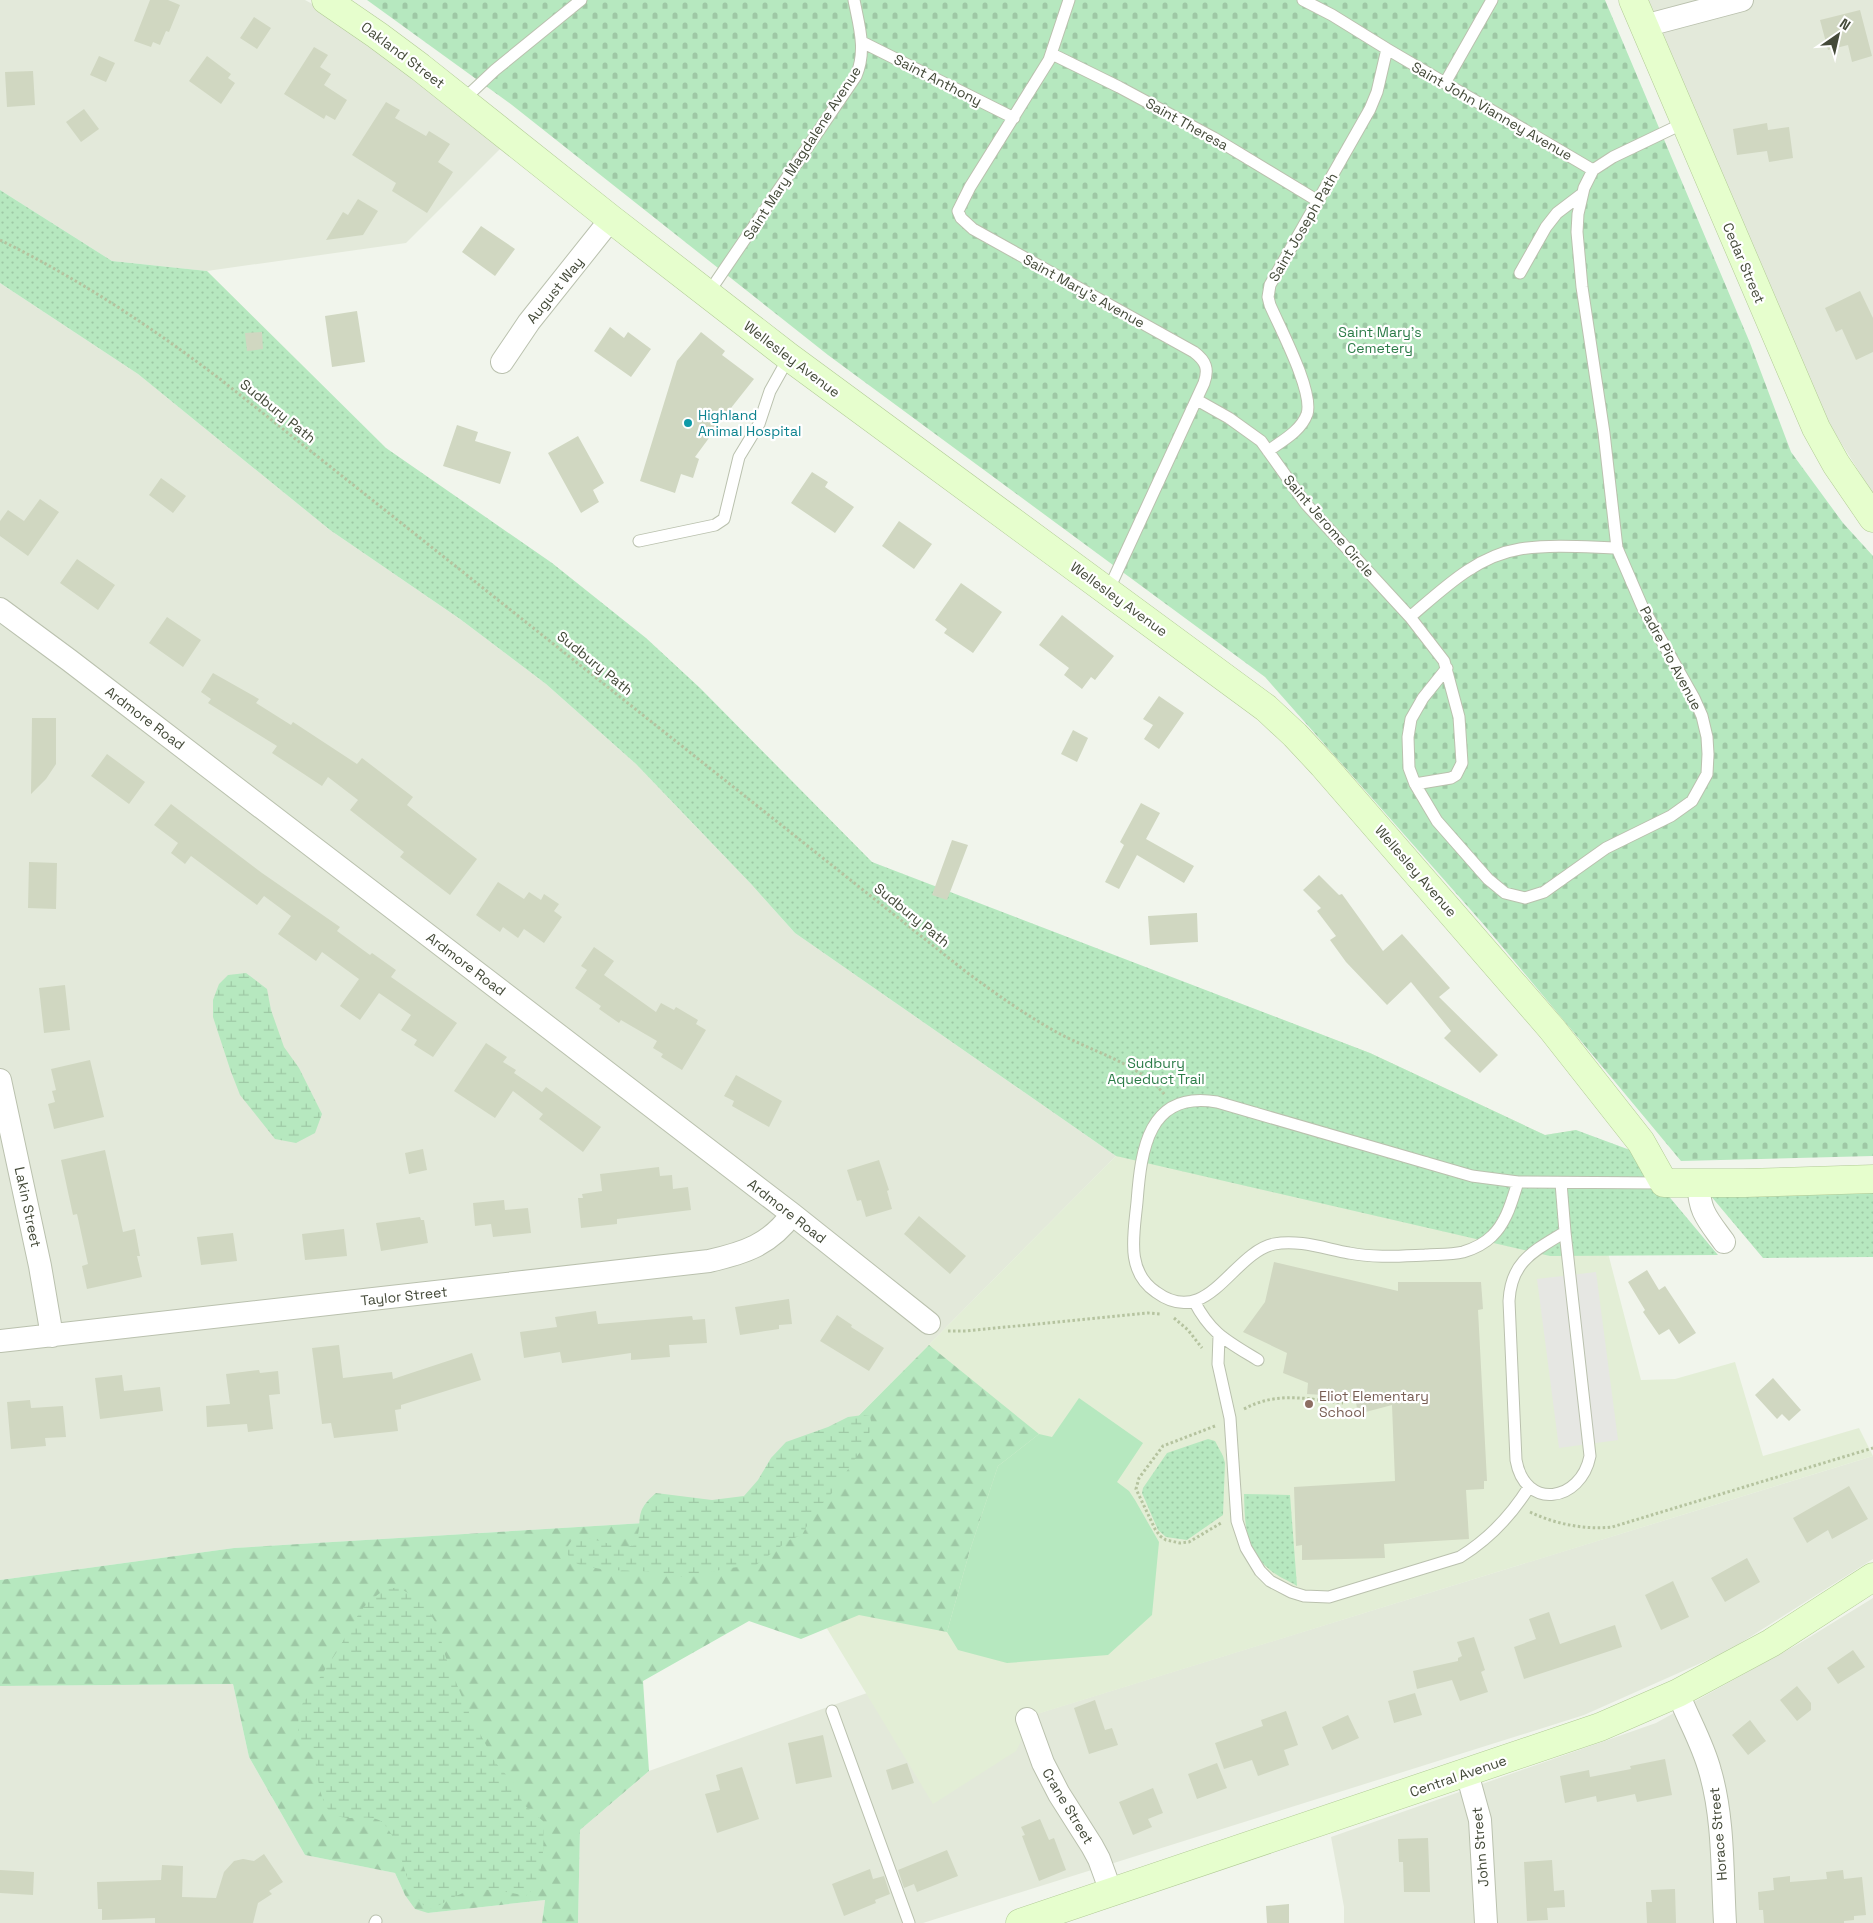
<svg xmlns="http://www.w3.org/2000/svg" width="1873" height="1923" font-family="'Space Grotesk',sans-serif">
<style>
.residential{fill:#e3e9da}
.education{fill:#e3eed6}
.forest{fill:url(#forest-firs)}
.wetland{fill:url(#wetland-marsh)}
.cemetery{fill:url(#cemetery-stones)}
.park{fill:url(#park-dots)}
.garden{fill:#b6e8bf}
.parking{fill:#e6e7e3}
.building{fill:#d0d7c1}
.lines{fill:none;stroke-linecap:round;stroke-linejoin:round}
.lane-casing{stroke:#bac1ae;stroke-width:13}
.street-casing{stroke:#bac1ae;stroke-width:24}
.secondary-casing{stroke:#b2cb96;stroke-width:29}
.path{stroke:#b5c39f;stroke-width:3;stroke-dasharray:2.5 2.5;stroke-linecap:butt}
.lane{stroke:#fff;stroke-width:11}
.street{stroke:#fff;stroke-width:22}
.secondary{stroke:#e6fecd;stroke-width:28}
.culture-dot{fill:#0f9aa8;stroke:#fff;stroke-width:2}
.education-dot{fill:#8d6e63;stroke:#fff;stroke-width:2}
.labels{text-anchor:middle;dominant-baseline:central;stroke-width:4.5;stroke-linejoin:round;paint-order:stroke}
.street-label{font-size:14px;fill:#444a39;stroke:#fff}
.park-label{font-size:14px;fill:#2c7c48;stroke:#fff}
.culture-label{font-size:14px;fill:#0d838f;stroke:#fff;text-anchor:start}
.education-label{font-size:14px;fill:#785e54;stroke:#fff;text-anchor:start}
</style>
<defs>
<pattern id="forest-firs" width="22" height="20" patternUnits="userSpaceOnUse" patternTransform="scale(1.25)"><rect width="22" height="20" fill="#b6e8bf"/><path d="M5 1l3.5 6h-7zM16 11l3.5 6h-7z" fill="#9ec8a5"/></pattern>
<pattern id="wetland-marsh" width="20" height="14" patternUnits="userSpaceOnUse" patternTransform="scale(1.25)"><rect width="20" height="14" fill="#b6e8bf"/><path d="M1 5h8M5 5V1M11 12h8M15 12V8" fill="none" stroke="#9ec8a5"/></pattern>
<pattern id="cemetery-stones" width="16" height="16" patternUnits="userSpaceOnUse" patternTransform="scale(1.25)"><rect width="16" height="16" fill="#b6e8bf"/><path d="M2 7V4a2 2 0 0 1 4 0v3zM10 15v-3a2 2 0 0 1 4 0v3z" fill="#9ec8a5"/></pattern>
<pattern id="park-dots" width="8" height="8" patternUnits="userSpaceOnUse" patternTransform="scale(1.25)"><rect width="8" height="8" fill="#b6e8bf"/><path d="M2 2h.1M6 6h.1" fill="none" stroke="#9ec8a5" stroke-width="1.8" stroke-linecap="round"/></pattern>
</defs>
<rect width="100%" height="100%" fill="#f1f5ec"/>
<!-- residential -->
<path class="residential" d="M0,0H305L331,14L501,148L406,243L207,271L112,261L0,190Z
M1643,0H1873V494L1825,417Z
M0,283L138,374L330,530L460,619L546,684L636,764L752,885L795,933L1116,1156L759,1516L234,1548L0,1580Z
M1873,1456V1559L1728,1651L1584,1715L923,1923H578L580,1830L649,1771L867,1693L934,1803L1033,1715Z
M1873,1598V1923H1344V1907L1331,1837L1656,1723L1800,1643Z
M233,1684L249,1757L305,1855L395,1873L405,1895L428,1913L545,1900L542,1923H0V1686Z"/>
<!-- education -->
<path class="education" d="M1196,987L1370,1053L1545,1135L1576,1130L1641,1380L1675,1379L1735,1362L1763,1456L1859,1428L1873,1456L1034,1715L1016,1751L933,1804L759,1516L1116,1156Z"/>
<!-- forest -->
<path class="forest" d="M929,1345L1039,1434L998,1466L970,1550L947,1632L859,1615L801,1639L749,1621L643,1681L649,1771L580,1830L578,1923H542L545,1900L428,1913L415,1909L405,1895L395,1873L305,1855L249,1757L233,1684L0,1686V1580L234,1548L759,1516Z"/>
<!-- wetland -->
<path class="wetland" d="M246,973L267,989L271,1010L284,1047L299,1068L322,1114L315,1133L296,1143L275,1139L240,1095L230,1069L213,1017V1000L219,984L228,975Z
M863,1415L870,1416L872,1427L860,1452L827,1500L813,1510L808,1524L802,1535L789,1540L756,1565L730,1568L686,1577L642,1571L606,1570L580,1565L570,1560L566,1549L572,1540L585,1537L624,1548L634,1545C646,1521 630,1515 656,1493L712,1500L744,1496L758,1480L771,1458L786,1442L828,1427L848,1417Z
M398,1587L418,1599L428,1610L437,1625L446,1658L467,1709L495,1762L516,1786L523,1804L543,1821C544,1843 545,1883 526,1896C502,1891 479,1885 456,1896C445,1901 439,1907 428,1909C400,1887 407,1850 384,1824C370,1809 341,1828 327,1808C318,1793 318,1772 314,1756L301,1746L298,1731L299,1709L336,1653L358,1615L368,1602L384,1590Z"/>
<!-- cemetery -->
<path class="cemetery" d="M367,0H1605L1750,343L1791,452L1843,523L1873,556V1156L1681,1161L1485,926L1265,677L828,355L512,105Z"/>
<!-- park -->
<path class="park" d="M0,190L112,261L207,271L386,448L552,563L646,638L700,688L872,862L1370,1053L1545,1135L1576,1130L1630,1150L1718,1255L1550,1256L1116,1156L795,933L752,885L636,764L546,684L460,619L330,530L138,374L0,283Z
M1873,1189V1257L1763,1258L1710,1195Z
M1208,1439L1215,1441L1223,1456L1225,1463L1223,1515L1187,1540L1166,1537L1158,1530L1142,1493L1143,1488L1167,1453Z
M1244,1494L1290,1495L1297,1586C1289,1581 1277,1576 1270,1570C1244,1548 1245,1524 1244,1494Z"/>
<!-- garden -->
<path class="garden" d="M1079,1398L1143,1443L1117,1482L1129,1491L1135,1500L1159,1542L1152,1615L1108,1655L1007,1663L958,1650L947,1632L970,1550L998,1466L1039,1434L1052,1437Z"/>
<!-- parking -->
<path class="parking" d="M1596,1272L1618,1440L1559,1448L1537,1279Z"/>
<!-- building -->
<path class="building" d="M150,0H168L180,5L169,32L166,31L160,45L153,42L151,47L134,41Z
M1860,10L1872,56L1852,62L1848,45L1828,50L1820,20Z
M254,17L271,28L257,49L240,38Z
M314,47L328,55L320,67L331,74L324,85L347,100L335,120L326,115L324,119L284,94Z
M99,56L115,63L106,82L90,75Z
M207,56L231,74L228,78L235,83L221,104L189,81Z
M33,71L35,105L7,107L5,72Z
M386,102L400,110L395,118L426,136L429,131L450,144L438,162L453,172L427,213L392,191L396,183L352,155Z
M84,109L99,129L81,142L66,122Z
M1767,123L1768,130L1789,127L1793,158L1769,162L1767,151L1737,155L1733,129Z
M358,199L378,211L363,235L326,240L343,212L348,215Z
M481,226L515,249L495,276L462,252Z
M1860,291L1873,318V352L1856,360L1842,329L1836,332L1825,308Z
M357,311L365,362L332,367L325,316Z
M610,327L624,338L628,332L651,349L631,377L594,351Z
M262,332L263,349L247,351L245,333Z
M701,332L725,351L722,355L754,379L708,437L709,438L695,457L699,459L693,478L681,474L675,493L640,481L677,361Z
M457,425L478,432L475,441L511,452L500,484L443,466Z
M578,436L604,483L593,490L599,502L581,513L548,453Z
M812,472L828,482L825,487L854,507L835,533L791,503Z
M161,478L186,496L173,513L149,495Z
M40,499L59,512L28,556L0,536V521L8,510L24,521Z
M899,521L932,544L914,569L882,546Z
M77,559L115,585L98,610L60,583Z
M961,583L1002,612L973,653L944,633L947,629L935,620Z
M1062,615L1114,656L1095,680L1091,677L1082,689L1064,675L1069,668L1039,645Z
M167,617L201,640L183,667L149,643Z
M213,673L259,699L256,703L291,725L293,722L357,764L362,758L413,797L407,805L477,859L450,895L400,857L404,852L350,810L358,800L328,777L322,786L272,753L277,746L208,703L211,699L201,692Z
M1159,696L1184,713L1159,749L1144,739L1153,725L1143,719Z
M32,718H56V764L46,779L31,794Z
M1073,730L1088,738L1077,762L1061,754Z
M107,754L145,782L129,804L91,776Z
M1141,803L1160,813L1146,839L1194,866L1184,883L1137,855L1119,889L1105,882L1124,845L1120,842Z
M171,804L262,873L340,927L337,931L370,955L372,953L396,970L391,977L457,1023L433,1057L414,1045L417,1040L401,1030L411,1015L379,993L360,1020L340,1006L359,979L322,952L316,961L278,934L291,916L264,896L257,905L191,856L185,864L171,853L178,843L154,825Z
M952,840L968,845L947,900L932,895Z
M29,862L57,863L56,909L28,908Z
M1319,875L1339,895L1342,894L1383,951L1402,934L1450,988L1439,997L1498,1055L1480,1073L1444,1038L1451,1031L1411,982L1387,1005L1346,962L1330,940L1336,936L1317,911L1321,908L1303,890Z
M498,882L524,899L529,892L541,900L544,894L559,904L554,911L562,917L544,943L524,929L518,938L503,927L500,932L476,915Z
M1197,913L1198,942L1150,945L1148,916Z
M594,947L614,961L604,975L656,1012L661,1003L674,1010L676,1007L698,1020L696,1024L706,1030L682,1070L661,1057L663,1054L653,1048L657,1041L621,1020L619,1023L599,1009L601,1006L575,988L587,970L581,966Z
M65,985L70,1030L44,1033L39,988Z
M486,1043L507,1057L503,1062L516,1070L514,1073L542,1092L546,1087L601,1127L583,1152L539,1119L543,1114L513,1091L495,1118L454,1091Z
M90,1060L104,1117L54,1129L48,1104L55,1102L52,1091L56,1090L51,1069Z
M736,1075L782,1101L769,1127L732,1106L734,1101L724,1096Z
M423,1149L427,1170L409,1174L405,1153Z
M105,1150L123,1232L135,1229L140,1256H137L142,1277L87,1289L82,1266L88,1264L77,1214L73,1215L61,1160Z
M879,1160L889,1190L887,1191L892,1209L866,1217L861,1200L857,1201L847,1170Z
M659,1167L660,1176L672,1175L673,1189L688,1187L691,1210L617,1219V1224L581,1228L578,1198H583L582,1194L602,1191L600,1174Z
M504,1200L505,1210L528,1208L531,1233L493,1237L491,1224L475,1226L473,1203Z
M919,1216L966,1256L950,1274L904,1234Z
M420,1217L421,1220H424L428,1243L381,1251L376,1223Z
M344,1229L347,1256L305,1260L302,1234Z
M233,1233L237,1261L201,1265L197,1237Z
M1274,1262L1398,1291V1282H1481L1483,1309L1478,1310L1487,1481H1484V1489L1466,1490L1469,1539L1384,1544L1385,1558L1302,1560V1545L1296,1546L1294,1487L1395,1481L1392,1405L1358,1414L1355,1397L1307,1394L1308,1383L1283,1373L1287,1353L1243,1332L1265,1302Z
M1647,1270L1659,1290L1665,1286L1696,1333L1679,1344L1669,1329L1659,1335L1643,1312L1645,1310L1628,1282Z
M789,1299L792,1324L779,1325V1329L740,1335L735,1307Z
M596,1311L598,1324L692,1316L693,1320L705,1319L707,1343L669,1345L670,1357L631,1360V1353L562,1363L560,1352L524,1358L520,1332L557,1327L555,1317Z
M837,1315L852,1325L851,1327L884,1348L869,1371L820,1341Z
M339,1345L343,1378L392,1372L393,1379L472,1353L481,1380L401,1405V1409L395,1410L398,1431L334,1438L331,1423L322,1424L312,1348Z
M259,1370L260,1373L278,1371L280,1394L269,1395L273,1429L248,1432L247,1424L207,1427L206,1406L230,1404L226,1374Z
M122,1375L124,1391L160,1387L163,1411L100,1419L95,1378Z
M1773,1378L1801,1410L1789,1421L1782,1414L1777,1419L1755,1395Z
M30,1400L31,1408L63,1406L66,1437L45,1438L46,1446L11,1449L7,1402Z
M1849,1486L1868,1519L1832,1539L1828,1530L1807,1543L1793,1518Z
M1747,1558L1760,1582L1725,1602L1711,1578Z
M1673,1581L1689,1617L1661,1630L1645,1595Z
M1549,1612L1560,1644L1615,1625L1622,1647L1524,1679L1514,1647L1536,1639L1529,1619Z
M1474,1637L1485,1670L1481,1672L1488,1692L1460,1701L1452,1680L1417,1689L1413,1671L1458,1661V1658L1462,1656L1457,1642Z
M1853,1650L1865,1667L1838,1684L1827,1668Z
M1797,1686L1811,1703V1710L1797,1721L1780,1700Z
M1415,1693L1422,1715L1394,1723L1388,1701Z
M1095,1700L1105,1730L1112,1728L1118,1745L1089,1754L1074,1708Z
M1286,1711L1298,1745L1284,1750L1289,1765L1258,1776L1252,1760L1224,1769L1215,1743L1263,1726L1261,1720Z
M1348,1715L1359,1738L1332,1750L1322,1727Z
M1750,1720L1766,1741L1748,1755L1732,1735Z
M823,1735L832,1777L796,1784L788,1743Z
M1665,1759L1672,1795L1637,1802L1635,1794L1597,1802L1596,1796L1565,1803L1560,1776L1589,1770L1590,1777L1631,1769L1630,1766Z
M907,1763L914,1783L892,1790L886,1770Z
M1217,1763L1227,1788L1197,1799L1188,1774Z
M742,1767L759,1819L717,1833L705,1794L720,1790L716,1775Z
M1153,1788L1163,1813L1148,1819L1152,1827L1133,1835L1119,1802Z
M1040,1819L1049,1840L1054,1838L1066,1870L1039,1881L1022,1836L1025,1835L1021,1827Z
M1428,1838L1430,1892H1404L1403,1862H1399L1398,1839Z
M947,1850L958,1876L917,1892L914,1884L904,1888L898,1870Z
M264,1854L283,1882L269,1891L272,1894L258,1903L253,1923H155V1918L102,1920V1909H98L97,1882L161,1880L162,1865L183,1866L182,1897L216,1898L224,1872L234,1861L243,1859L254,1861Z
M1552,1860L1554,1891L1564,1890L1565,1907L1547,1908L1548,1920L1527,1921L1524,1862Z
M870,1869L873,1879L884,1876L890,1894L875,1900L876,1903L844,1916L832,1884Z
M0,1870L34,1872L33,1895L0,1893Z
M1843,1870L1844,1879L1862,1877L1866,1915L1854,1916V1920L1844,1921V1923H1764L1763,1910H1759L1758,1892L1774,1890L1773,1878L1790,1876V1882L1827,1879L1826,1872Z
M1675,1889L1676,1923H1647L1646,1902H1652L1651,1890Z
M1289,1904V1923H1267L1266,1906Z"/>
<g class="lines">
<defs>
<path id="lane" d="M1069,0L1049,60L970,187L958,211L961,218L973,229L1194,352C1206,361 1209,369 1204,383L1108,591
M1303,0L1332,15L1387,49L1593,170
M862,42L1014,118
M1052,54L1119,87L1214,138L1318,201
M1445,83L1492,0
M463,100L495,70L581,0
M1520,273L1546,227L1557,213L1582,194
M707,295L856,76C867,50 859,26 854,0
M1197,400L1229,418L1261,441L1306,504L1410,617L1444,661L1459,717L1462,763L1456,775L1451,778L1415,784
M1268,451C1282,441 1301,431 1307,414C1314,392 1280,328 1270,305L1268,297L1270,285L1370,109L1377,92L1387,49
M639,541L715,525L724,519L739,457L759,424L770,391L789,357
M1410,617C1443,589 1476,556 1520,549C1552,544 1585,547 1617,548L1604,433L1582,287L1577,232L1578,214L1584,188L1593,170L1613,157L1684,123
M1447,668L1423,698L1411,719L1408,737L1409,768L1415,784L1437,821L1488,879L1505,893L1525,898L1544,892L1606,848L1671,816L1692,801L1707,774L1708,754L1707,737L1702,716L1694,698L1642,606L1617,548
M1518,1182C1512,1200 1507,1222 1492,1236C1485,1243 1473,1249 1463,1252C1450,1255 1437,1254 1425,1255C1400,1256 1374,1258 1349,1253C1326,1249 1299,1239 1274,1244C1232,1253 1208,1330 1156,1292C1125,1271 1134,1234 1137,1202C1141,1150 1148,1090 1217,1102L1472,1176L1518,1182L1663,1183
M1561,1183L1565,1232C1534,1251 1511,1261 1509,1301L1516,1460C1525,1511 1581,1502 1590,1456L1565,1232
M1194,1301C1211,1334 1227,1341 1258,1360
M1219,1336L1218,1364L1230,1418L1237,1521L1246,1548L1260,1571L1270,1581L1291,1592L1304,1596L1329,1597L1460,1557C1489,1539 1511,1516 1529,1487
M832,1711L909,1923
M375,1923L376,1921"/>
<path id="street" d="M1644,26L1742,0
M502,362L529,322L611,219
M0,609L69,660L792,1214L929,1323
M0,1080L40,1266L52,1336
M1699,1184C1698,1211 1709,1221 1724,1242
M0,1341L709,1261C744,1253 770,1245 792,1214
M1678,1693C1688,1719 1703,1744 1710,1771C1724,1819 1722,1873 1725,1923
M1027,1719L1043,1763L1059,1794L1092,1846L1099,1859L1111,1892
M1467,1773L1480,1820L1486,1923"/>
<path id="secondary" d="M326,0L377,35L420,67L611,219L789,357L1266,708L1295,735L1323,765L1552,1029L1641,1142L1664,1183H1744L1873,1179
M1633,0L1816,428L1836,464L1873,518
M1020,1923L1600,1727L1678,1693L1771,1643L1873,1577"/>
</defs>
<!-- lane casing -->
<use href="#lane" class="lane-casing"/>
<!-- street casing -->
<use href="#street" class="street-casing"/>
<!-- secondary casing -->
<use href="#secondary" class="secondary-casing"/>
<!-- path -->
<path class="path" d="M0,240C79,279 150,326 220,379L965,971C996,994 1027,1016 1060,1034C1094,1052 1141,1065 1165,1095
M1174,1318L1188,1330L1202,1348
M948,1331H966L1148,1313L1161,1314
M1244,1409C1277,1391 1308,1399 1343,1403
M1215,1426L1163,1446L1139,1478L1136,1489L1155,1529L1160,1536L1166,1540L1180,1543L1189,1542L1221,1523
M1530,1512C1555,1524 1585,1530 1612,1527L1873,1448"/>
<!-- lane -->
<use href="#lane" class="lane"/>
<!-- street -->
<use href="#street" class="street"/>
<!-- secondary -->
<use href="#secondary" class="secondary"/>
</g>
<!-- markers -->
<circle class="culture-dot" cx="688" cy="423" r="5"/>
<circle class="education-dot" cx="1309" cy="1404" r="5"/>
<g class="labels">
<!-- street labels -->
<g class="street-label">
<text transform="translate(403 55) rotate(37)">Oakland Street</text>
<text transform="translate(938 80) rotate(27)">Saint Anthony</text>
<text transform="translate(1492 111) rotate(30)">Saint John Vianney Avenue</text>
<text transform="translate(1187 124) rotate(29)">Saint Theresa</text>
<text transform="translate(802 153) rotate(-57)">Saint Mary Magdalene Avenue</text>
<text transform="translate(1303 227) rotate(-60)">Saint Joseph Path</text>
<text transform="translate(1744 263) rotate(67)">Cedar Street</text>
<text transform="translate(555 290) rotate(-51)">August Way</text>
<text transform="translate(1084 291) rotate(29)">Saint Mary's Avenue</text>
<text transform="translate(792 359) rotate(37)">Wellesley Avenue</text>
<text transform="translate(278 411) rotate(39)">Sudbury Path</text>
<text transform="translate(1329 526) rotate(49)">Saint Jerome Circle</text>
<text transform="translate(1119 599) rotate(36)">Wellesley Avenue</text>
<text transform="translate(1671 658) rotate(62)">Padre Pio Avenue</text>
<text transform="translate(595 663) rotate(39)">Sudbury Path</text>
<text transform="translate(145 718) rotate(37)">Ardmore Road</text>
<text transform="translate(1416 871) rotate(49)">Wellesley Avenue</text>
<text transform="translate(912 915) rotate(39)">Sudbury Path</text>
<text transform="translate(466 964) rotate(37)">Ardmore Road</text>
<text transform="translate(28 1207) rotate(78)">Lakin Street</text>
<text transform="translate(787 1211) rotate(38)">Ardmore Road</text>
<text transform="translate(404 1296) rotate(-6)">Taylor Street</text>
<text transform="translate(1458 1776) rotate(-19)">Central Avenue</text>
<text transform="translate(1068 1806) rotate(59)">Crane Street</text>
<text transform="translate(1718 1834) rotate(-95)">Horace Street</text>
<text transform="translate(1480 1847) rotate(-95)">John Street</text>
</g>
<!-- park labels -->
<g class="park-label">
<text x="1380" y="332">Saint Mary's<tspan x="1380" dy="16">Cemetery</tspan></text>
<text x="1156" y="1063">Sudbury<tspan x="1156" dy="16">Aqueduct Trail</tspan></text>
</g>
<!-- culture labels -->
<g class="culture-label">
<text x="698" y="415">Highland<tspan x="698" dy="16">Animal Hospital</tspan></text>
</g>
<!-- education labels -->
<g class="education-label">
<text x="1319" y="1396">Eliot Elementary<tspan x="1319" dy="16">School</tspan></text>
</g>
</g>
<!-- north arrow -->
<g transform="translate(1838 35) rotate(34)" stroke="#ffffff" stroke-width="4" paint-order="stroke">
<path d="M0-4L9 19L0 12L-9 19Z" fill="#444a39"/>
<text y="-8" font-size="14" font-weight="bold" text-anchor="middle" fill="#444a39">N</text>
</g>
</svg>
